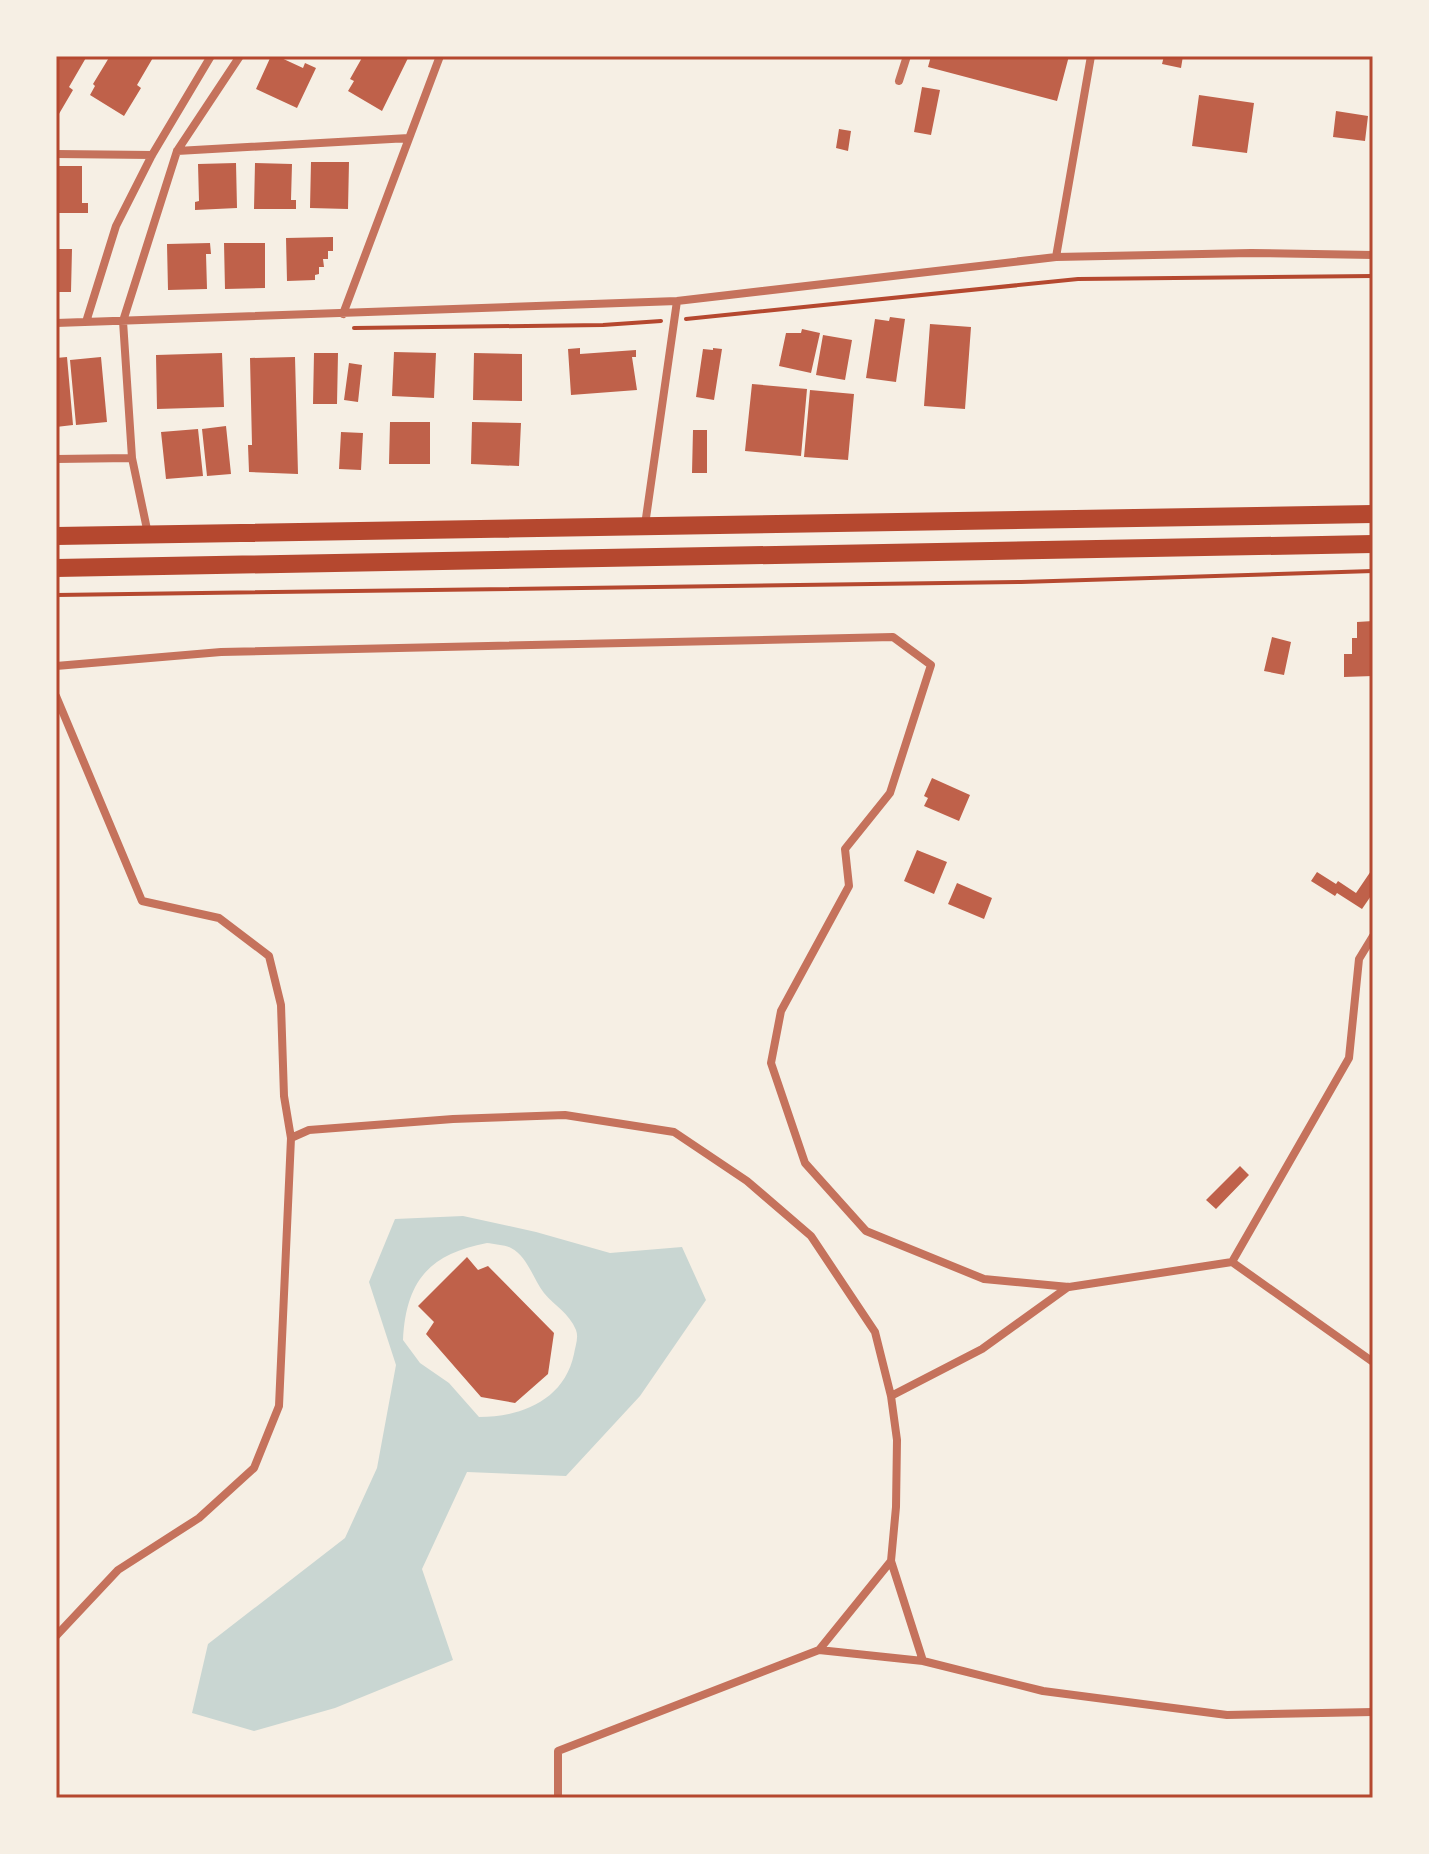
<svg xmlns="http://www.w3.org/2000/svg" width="1429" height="1854" font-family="'PT Sans Narrow',sans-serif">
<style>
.water{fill:#c9d6d2;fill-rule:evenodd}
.building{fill:#bf614a}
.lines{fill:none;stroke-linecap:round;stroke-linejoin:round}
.path{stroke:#b5482f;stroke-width:4}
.minor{stroke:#c5725c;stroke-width:8}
.primary{stroke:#b5482f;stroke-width:18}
.neatline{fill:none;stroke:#b5482f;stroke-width:3}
</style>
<rect width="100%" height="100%" fill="#f6efe4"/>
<!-- water -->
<path class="water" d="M463,1216L536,1232L610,1253L682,1247L706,1300L640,1396L566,1476L467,1472L422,1569L453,1660L335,1708L254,1731L192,1713L208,1644L345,1538L377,1468L396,1365L369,1282L395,1219ZM487,1243C494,1244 505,1245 511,1248C528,1257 533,1279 544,1293C555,1306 569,1313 576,1330C579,1338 575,1347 574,1354C564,1401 520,1417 479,1417L449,1383L420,1363L403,1340C406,1281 429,1254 487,1243Z"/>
<!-- building -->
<path class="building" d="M56,56H87L69,87L73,90L56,119Z
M110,56H154L137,85L141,88L124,116L90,95L95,86L93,84Z
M271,56H277L303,68L305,63L316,68L297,108L256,89Z
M363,56H409L382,111L348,91L354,81L350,79Z
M931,56H1069L1057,101L928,67Z
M1164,56H1183L1181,68L1162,64Z
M922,87L940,90L931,135L914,132Z
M1199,95L1254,103L1247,153L1192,146Z
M1336,111L1368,116L1365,141L1333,137Z
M839,129L851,131L848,151L836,148Z
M311,162H349L348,209L310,208Z
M236,163L237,208L195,210V202L199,201L198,164Z
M255,163L292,164L291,200H296V209H254Z
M56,166H82V203H88V213H56Z
M333,237V251H328V259H323L324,267H319V274L315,275V280L287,281L286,238Z
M210,243L211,254H206L207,289L168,290L167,244Z
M224,243H265V288L225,289Z
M56,249H72L71,292H56Z
M890,317L905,319L896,382L866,378L875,319L889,321Z
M930,324L971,327L965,409L924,406Z
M802,329L820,333L811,373L779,366L786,333H801Z
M823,335L852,340L845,380L816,375Z
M580,348V354L636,350V357H632L637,390L571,395L568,349Z
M713,348L722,349L714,400L696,397L703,349L713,350Z
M394,352L436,353L434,398L392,396Z
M222,353L224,407L157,409L156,355Z
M314,353H338L337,404H313Z
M474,353L522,354V401L473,400Z
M67,357L73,425L56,427V358Z
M101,357L107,422L76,425L70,360Z
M295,357L298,474L249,472L248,445H252L250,358Z
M349,363L362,365L358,402L344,400Z
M752,384L807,389L801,456L745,451Z
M810,390L854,394L848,460L804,457Z
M390,422H430V464H389Z
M472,422L521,423L519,466L471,464Z
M226,426L231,474L207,476L202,429Z
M198,429L203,476L166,479L161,432Z
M693,430H707V473H692Z
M341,432L363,433L361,470L339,469Z
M1373,621V676L1344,677V654H1352V638H1357V622Z
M1272,637L1291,642L1284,675L1264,671Z
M932,778L970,795L959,821L924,806L928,798L924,796Z
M917,850L947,862L934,894L904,881Z
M1373,868V893L1362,909L1337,893L1335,896L1311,881L1317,872L1336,884L1338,881L1356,893Z
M957,883L992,898L984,919L948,904Z
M1240,1166L1249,1175L1216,1209L1206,1200Z
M467,1257L478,1270L488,1266L554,1333L548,1374L515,1403L481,1397L426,1334L434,1322L418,1306Z"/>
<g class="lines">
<!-- path -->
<path class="path" d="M686,319L1078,279L1373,276
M354,328L603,325L661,321
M56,595L1021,582L1373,571"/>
<!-- minor -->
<path class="minor" d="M899,81L907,56
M177,151L409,138
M56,154L152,155
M1056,257L1091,56
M343,314L440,56
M86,322L116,226L152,155L211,56
M56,323L677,301L1056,257L1251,253L1373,255
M56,459L132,458
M645,525L677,301
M148,534L132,458L123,321L177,151L240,56
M56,666L221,652L893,637L931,665L890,793L845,849L849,886L781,1011L771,1063L805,1163L866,1231L984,1279L1069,1287L1232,1262L1373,1362
M56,696L142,901L219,918L269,956L281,1005L284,1096L291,1138L279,1406L254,1468L199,1518L118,1570L56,1636
M291,1138L309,1130L453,1119L565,1115L674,1132L747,1181L811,1236L875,1332L891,1396L897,1440L896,1507L891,1561L819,1650
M1232,1262L1349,1058L1359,959L1373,936
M891,1396L982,1349L1068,1287
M891,1561L923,1661
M558,1798V1751L819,1650L923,1661L1043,1691L1227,1715L1373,1712"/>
<!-- primary -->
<path class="primary" d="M56,536L1373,514
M56,568L1373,544"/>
</g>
<!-- border -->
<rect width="1429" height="1854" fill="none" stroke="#f6efe4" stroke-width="116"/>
<rect x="58" y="58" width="1313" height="1738" class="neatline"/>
</svg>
